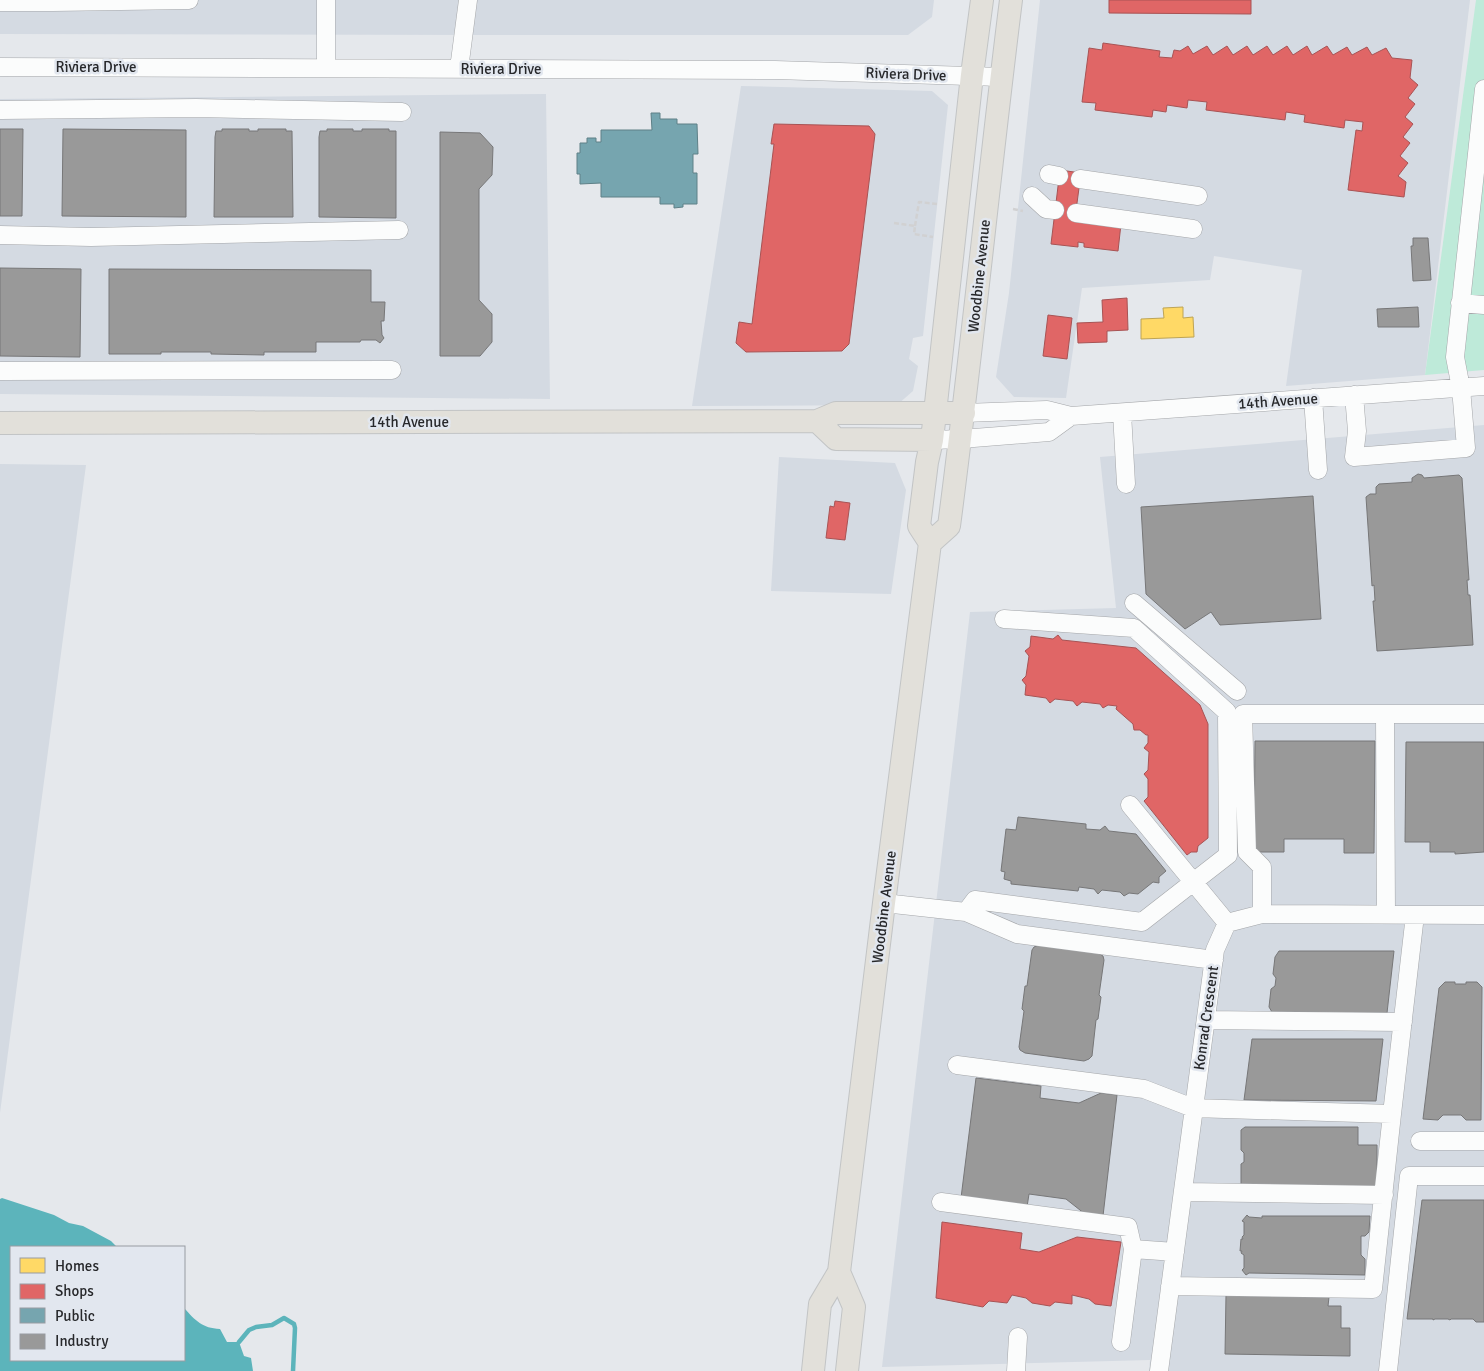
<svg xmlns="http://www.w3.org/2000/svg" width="1484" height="1371" font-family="Signika,sans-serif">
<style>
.built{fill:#d4dae2}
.green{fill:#beead9}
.water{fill:#5cb4bb}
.homes{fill:#ffd966;stroke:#bea454}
.shops{fill:#e06666;stroke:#a85354}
.public{fill:#76a5af;stroke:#5e8087}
.industry{fill:#999;stroke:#777778}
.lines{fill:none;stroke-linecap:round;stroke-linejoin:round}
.stream{stroke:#5cb4bb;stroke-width:4.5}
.minor-casing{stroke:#a4a6a9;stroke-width:19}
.major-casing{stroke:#c2c4c5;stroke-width:24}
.path{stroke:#d1d1d2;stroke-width:2.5;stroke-dasharray:5 2.5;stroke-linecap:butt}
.minor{stroke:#fbfcfc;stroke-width:18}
.major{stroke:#e2e0da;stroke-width:22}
.labels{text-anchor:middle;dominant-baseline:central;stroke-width:5;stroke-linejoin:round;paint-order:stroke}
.street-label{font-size:15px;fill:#27282b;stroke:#e2e7ef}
</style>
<rect width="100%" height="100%" fill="#e5e8ec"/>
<!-- built -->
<path class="built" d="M0,0H934L932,17L908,35H482L0,34Z
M1040,0H1470L1425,375L1286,386L1302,270L1214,256L1210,280L1082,288L1066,398L1014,397L996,377L1009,293Z
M741,86L932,91L948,105L923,336L913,338L909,359L918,366L913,391L897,405L692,406Z
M546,94L550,399L0,394V99Z
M1484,425V1371H1149L1150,1360L882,1367L970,612L1116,608L1100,457Z
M779,457L895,463L906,490L891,594L771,591Z
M0,464L86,465L0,1113Z"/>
<!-- green -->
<path class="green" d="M1476,0H1484V370L1425,375Z"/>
<!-- water -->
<path class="water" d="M2,1198L54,1215L69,1223L83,1226L111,1241L117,1247H11V1360H184V1308C196,1321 202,1328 220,1329L227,1342H239L244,1356L251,1358L253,1371H0V1199Z"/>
<!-- homes -->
<path class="homes" d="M1183,307V318L1193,317L1194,337L1141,339V319L1164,318L1163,308Z"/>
<!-- shops -->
<path class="shops" d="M1109,0H1251V14L1109,13Z
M1103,43L1160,51L1159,57L1172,58L1174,50L1180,51L1188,46L1193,54L1207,46L1213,55L1227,46L1233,55L1247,46L1253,55L1267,46L1273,55L1287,46L1293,55L1307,46L1312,55L1327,46L1333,55L1347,47L1352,55L1367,47L1372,55L1386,48L1392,58L1412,60L1410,78L1418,85L1408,98L1415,104L1405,117L1413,124L1403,137L1410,143L1400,156L1408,163L1398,176L1406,182L1404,197L1348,190L1356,130L1362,131L1363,122L1345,120L1344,128L1304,122L1305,115L1286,112L1285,120L1206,110L1207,102L1188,100L1187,108L1167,105L1166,112L1153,110L1152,117L1095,110L1096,103L1082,102L1089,48L1102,50Z
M774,124L869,126L875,134L849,344L842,351L746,352L736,343L739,322L752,324L774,144H771Z
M1060,170L1081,173L1075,218L1121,224L1118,251L1084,247V243L1078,242V247L1051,244Z
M1127,298L1128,330L1107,331V342L1078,343L1077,323L1103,322L1102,300Z
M1048,315L1072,318L1067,359L1043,356Z
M835,501L850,503L845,540L826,538L830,506L834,507Z
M1058,635L1062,640L1136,648L1200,705L1208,724V838L1198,846L1197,852H1191L1187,855L1144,801L1148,797V779L1144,774L1148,770L1149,752L1144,748L1148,743V735H1146L1140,730H1134L1133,724L1116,709L1117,706L1108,705L1103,708L1100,704L1082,702L1077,706L1073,701L1055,699L1050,703L1046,698L1025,695L1026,685L1022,680L1026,676L1029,656L1025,651L1030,647L1031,636L1053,639Z
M942,1222L1022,1233L1020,1249L1039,1252L1077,1237L1121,1242L1111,1306L1095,1304L1089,1299L1072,1295V1304L1055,1302L1050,1306L1032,1303L1026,1298L1012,1295L1007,1303L989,1301L983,1307L936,1298Z"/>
<!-- public -->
<path class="public" d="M651,113H660V119H677V124H697L698,154H693V173H697V204H683V207L674,208V204H660V197H601V183L580,184V174H577V153H580V143H587V138H596V142H601V130H652Z"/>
<!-- industry -->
<path class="industry" d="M0,129H23L22,216H0Z
M63,129L186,130V217L62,216Z
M222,129H249V131H258V129H286V131H292L293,217H214L215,137L216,131H222Z
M327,129H353V131H362V129H389V131H396V218L319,217V137L320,131H327Z
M440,132L480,133L493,147L492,175L479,189V300L492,314V342L480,356H440Z
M1413,238H1428L1431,280L1413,281L1411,246H1413Z
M0,268L81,269L80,357L0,356Z
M109,269L371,270V302H385L384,321H381L382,335L384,338L380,343L376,340H361L360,342H316V352H264V355L211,354V352H161V354H109Z
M1418,307L1419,327H1378L1377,309Z
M1418,474L1422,475L1424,478L1459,475L1462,478L1469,580H1467L1468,595H1470L1473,645L1377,651L1373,601H1375L1374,585L1372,586L1366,497L1370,494H1376V487L1379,484L1412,482V478Z
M1313,496L1321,619L1220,625L1211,612L1185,629L1146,594L1141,507Z
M1255,741H1375L1374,853H1344V839H1284V852H1254Z
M1406,742H1484V852L1455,854V852H1430V842H1405Z
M1018,817L1086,824V829L1100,830L1105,826L1109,831L1136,834L1166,871L1159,877V883L1153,882L1138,894L1129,893L1124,896L1120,892L1102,890L1098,894L1094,889L1079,887L1078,891L1011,884V881L1004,879L1005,872L1001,871L1006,829L1016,830Z
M1039,945L1098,953L1103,956L1104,960L1099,995L1101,997L1098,1019L1096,1020L1092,1056L1089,1059L1084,1061L1025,1053L1020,1050L1019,1047L1024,1011L1022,1009L1025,986H1027L1032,950L1034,947Z
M1279,951H1394L1387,1013L1272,1012L1269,1007L1271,989L1275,986L1276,978L1273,974L1275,957Z
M1445,982H1455V984H1466V982H1477L1482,987L1481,1120H1466L1461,1115H1443L1438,1120L1423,1119L1439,988Z
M1252,1039H1383L1376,1101L1244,1100Z
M976,1078L1041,1086L1040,1098L1079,1103L1101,1093L1117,1095L1103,1216L1085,1214L1066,1199L1029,1194L1027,1207L961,1198Z
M1245,1127H1358V1145H1377V1187L1241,1185V1164L1244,1162V1153L1241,1150V1130Z
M1422,1200H1484V1322H1476L1473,1319H1451L1450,1320L1448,1319H1435L1433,1320V1319H1407Z
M1247,1215L1249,1217L1262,1218V1216H1370L1369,1232L1365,1236H1361V1255L1365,1259V1275L1249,1273L1246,1275L1242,1270L1244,1268V1255L1241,1253L1242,1251H1240L1241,1239H1243L1242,1237L1244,1235V1222L1242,1221Z
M1226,1295L1329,1297L1328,1306H1341V1328H1350V1356L1225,1354Z"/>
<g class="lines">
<!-- stream -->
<path class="stream" d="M239,1342L249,1330L256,1327L272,1325L284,1318L294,1324L295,1328L293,1371"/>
<defs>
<path id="minor" d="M0,2H53L189,0
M0,67L775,70L1001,77
M326,68V0
M459,69L468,0
M0,110L196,108L402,112
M1049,174L1059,176
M1080,179L1198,196
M1032,196L1046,209L1055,210
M1076,213L1193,229
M0,235L91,237L399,230
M1460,303L1484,305
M0,371L392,370
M1354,395L1357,431L1354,457L1466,448L1461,388L1455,357L1484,89
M1313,398L1318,470
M964,413L1047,410L1071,416L1484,386
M1122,413L1126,484
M932,440L961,439L1049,432L1071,416
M1134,603L1237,691
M1385,714L1386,914
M1130,805L1227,923
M884,903L966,912L975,900L1142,922L1228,855L1227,712L1134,628L1004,619
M966,912L1017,934L1214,960
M1262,914V867L1247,852L1243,714H1484
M1206,1020L1403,1022
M957,1065L1144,1089L1193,1108L1392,1114
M1420,1141H1484
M1183,1192L1384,1195
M941,1202L1128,1227L1133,1249L1121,1342
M1133,1249L1175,1252
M1170,1286L1373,1289L1392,1114L1415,915
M1016,1371L1018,1337
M1159,1371L1215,950L1227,923L1262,914L1484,915
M1388,1371L1409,1176H1484"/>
<path id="major" d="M817,421L836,439L932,440
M0,423L817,421L836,413H964
M930,543L949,526C972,351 989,175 1011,0
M839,1272L854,1307L847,1371
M813,1371L820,1304L839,1272L884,903L930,543L919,526L927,462L932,440L972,75L982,0"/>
</defs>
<!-- minor casing -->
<use href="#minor" class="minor-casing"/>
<!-- major casing -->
<use href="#major" class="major-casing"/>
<!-- path -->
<path class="path" d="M1013,209L1023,211
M894,223L915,226L914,234L933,237
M915,226L919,202L937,204"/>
<!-- minor -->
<use href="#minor" class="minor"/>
<!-- major -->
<use href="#major" class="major"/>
</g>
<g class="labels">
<!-- street labels -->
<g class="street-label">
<text x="96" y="67">Riviera Drive</text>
<text x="501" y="69">Riviera Drive</text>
<text transform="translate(906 74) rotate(2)">Riviera Drive</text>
<text transform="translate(979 276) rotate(-84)">Woodbine Avenue</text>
<text transform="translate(1278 401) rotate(-4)">14th Avenue</text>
<text x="409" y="422">14th Avenue</text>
<text transform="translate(884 907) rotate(-83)">Woodbine Avenue</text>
<text transform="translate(1206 1018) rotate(-82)">Konrad Crescent</text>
</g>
</g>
<!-- legend -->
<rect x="10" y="1246" width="175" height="115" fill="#e2e7ef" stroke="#979ba1"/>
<rect x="20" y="1258" width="25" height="15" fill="#ffd966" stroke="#979ba1"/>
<text x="55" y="1271" font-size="15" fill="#27282b">Homes</text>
<rect x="20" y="1284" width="25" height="15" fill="#e06666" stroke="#979ba1"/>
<text x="55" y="1296" font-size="15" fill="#27282b">Shops</text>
<rect x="20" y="1308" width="25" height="15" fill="#76a5af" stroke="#979ba1"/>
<text x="55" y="1321" font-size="15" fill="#27282b">Public</text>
<rect x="20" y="1334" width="25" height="15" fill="#999999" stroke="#979ba1"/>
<text x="55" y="1346" font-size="15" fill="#27282b">Industry</text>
</svg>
